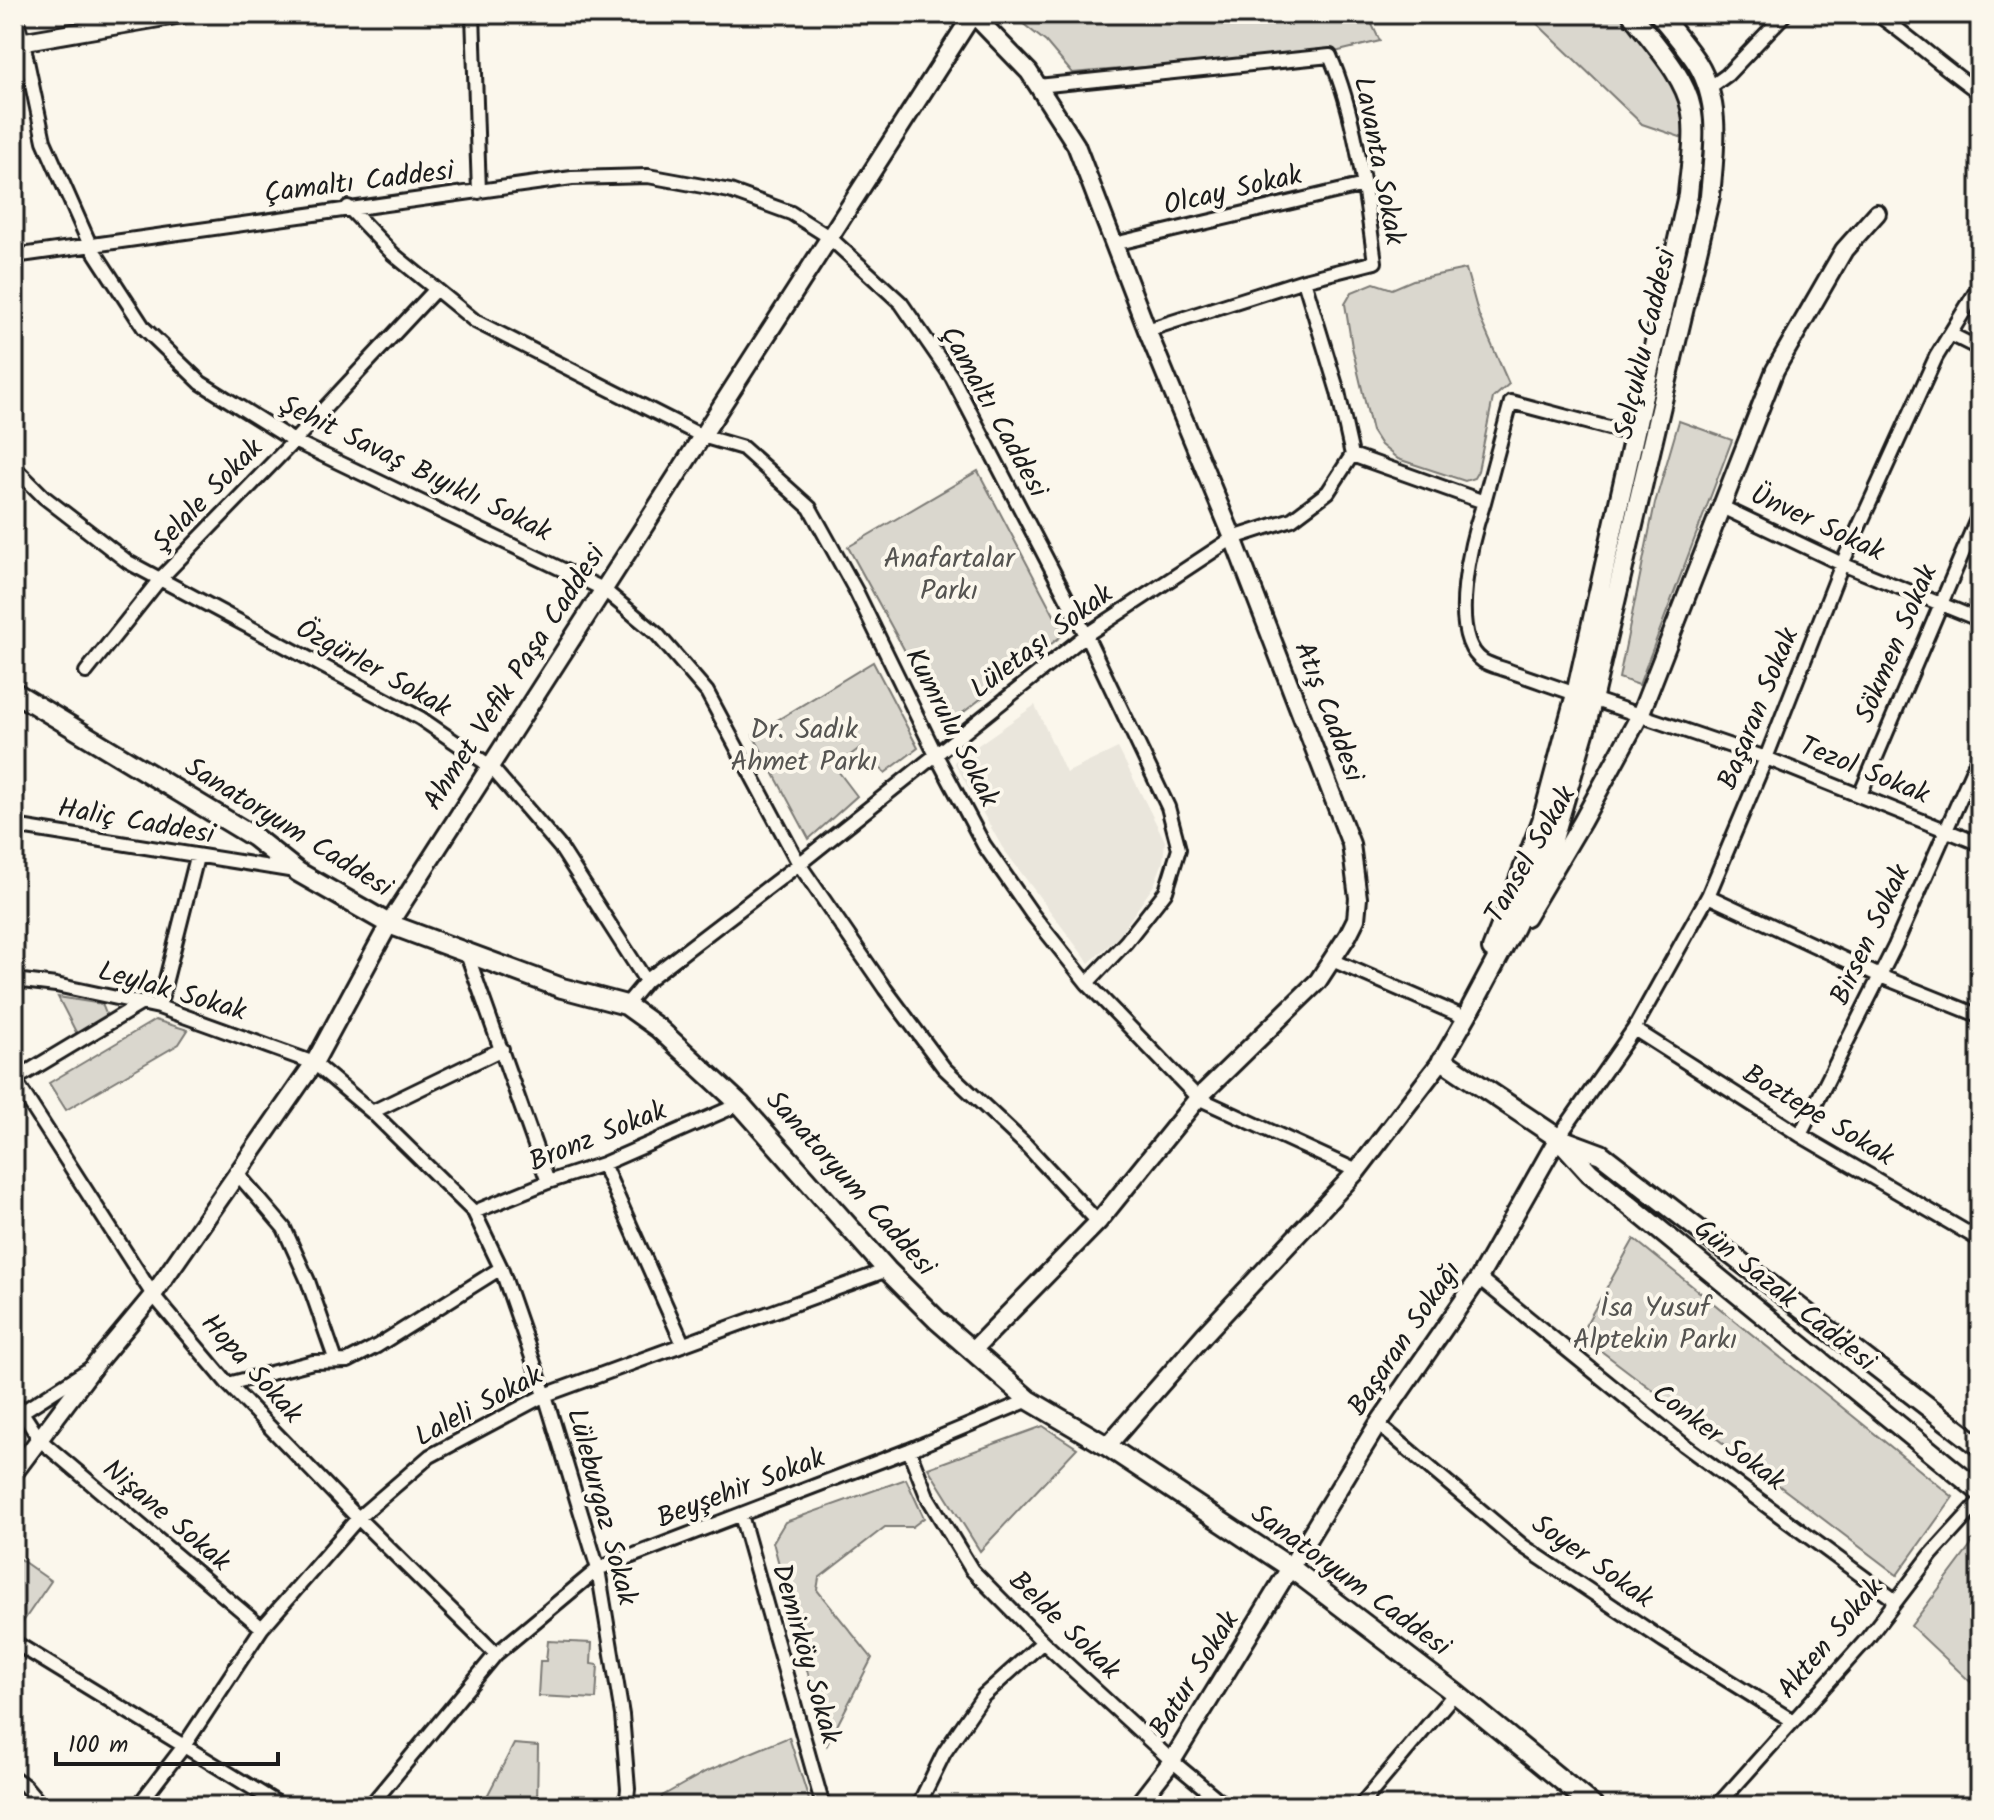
<svg xmlns="http://www.w3.org/2000/svg" width="1994" height="1820" font-family="Kalam,sans-serif">
<style>
.built{fill:#eae6dc}
.green{fill:#dad7ce;stroke:#7b7a75;stroke-width:2}
.lines{fill:none;stroke-linecap:round;stroke-linejoin:round}
.minor-casing{stroke:#1c1c1c;stroke-width:18}
.tertiary-casing{stroke:#1c1c1c;stroke-width:22}
.secondary-casing{stroke:#1c1c1c;stroke-width:24}
.minor{stroke:#fbf7ec;stroke-width:12}
.tertiary{stroke:#fbf7ec;stroke-width:16}
.secondary{stroke:#fbf7ec;stroke-width:18}
.labels{text-anchor:middle;dominant-baseline:central;stroke-width:8;stroke-linejoin:round;paint-order:stroke}
.street-label{font-size:28px;fill:#1c1c1c;stroke:#fbf7ec}
.park-label{font-size:28px;fill:#555451;stroke:#fbf7ec}
</style>
<rect width="100%" height="100%" fill="#fbf7ec"/>
<filter id="ink" filterUnits="userSpaceOnUse"><feTurbulence type="fractalNoise" baseFrequency=".0125" numOctaves="2"/><feDisplacementMap in="SourceGraphic" scale="16" xChannelSelector="R" yChannelSelector="G"/><feConvolveMatrix kernelMatrix="1 2 1 2 8 2 1 2 1" color-interpolation-filters="sRGB"/></filter>
<g filter="url(#ink)">
<!-- built -->
<path class="built" d="M1035,705L1066,773L1118,748L1165,841L1163,862L1154,885L1118,937L1089,963L1002,847L954,762Z"/>
<!-- green -->
<path class="green" d="M1011,14H1367L1380,41L1339,51L1072,73L1046,42Z
M1527,14H1631L1675,74L1689,140L1642,124Z
M1466,269L1479,316L1509,384L1493,398L1478,471L1474,478L1465,481L1398,459L1381,445L1372,431L1352,347L1345,304L1352,292L1374,283L1392,289L1413,280Z
M1679,421L1732,440L1639,685L1619,678L1655,503Z
M978,471L1064,634L946,726L848,547Z
M873,662L918,748L885,773L861,747L835,767L857,796L809,839L753,735Z
M58,997L102,1004L108,1019L79,1038Z
M155,1020L188,1030L179,1044L66,1110L49,1083Z
M1634,1239L1953,1497L1897,1575L1580,1335Z
M1043,1426L1077,1448L980,1551L928,1468Z
M906,1479L924,1518L912,1527H885L819,1578L817,1590L872,1658L827,1745L773,1542L785,1522Z
M1979,1535L1980,1536V1691L1911,1626Z
M14,1555L51,1581L18,1629L14,1627Z
M548,1641L592,1643L591,1664L598,1665L596,1699L538,1696L540,1661H546Z
M789,1737L811,1806H661L662,1796L705,1772Z
M514,1744L538,1746L537,1806H482Z"/>
<g class="lines">
<defs>
<path id="minor" d="M15,14L23,42L44,141L90,245L144,328L201,383L294,441L603,589L657,634L707,692L799,864L885,989L944,1068L1026,1145L1098,1222
M473,14L479,192
M1877,14C1913,39 1944,68 1980,93
M1709,88L1727,75L1785,14
M348,207L393,254L475,321L702,436L743,448L810,508L856,591L935,753L984,845L1032,914L1087,983L1198,1098L1357,1171
M1114,244L1364,185
M14,256L572,178L648,176L730,191L791,213L829,237L901,303L952,377L1086,635L1168,807L1179,849L1166,891L1126,942L1087,983
M1147,330L1304,280
M1950,334L1980,349
M1352,455L1484,502L1511,402L1635,435
M14,467L44,497L128,562L420,718L490,766L560,847L646,981
M1484,502C1472,537 1446,636 1483,661C1491,666 1503,668 1512,672C1533,679 1555,687 1576,694
M1722,507L1842,564L1980,620
M86,672L160,579L294,441L436,289
M1592,699L1766,758L1980,844
M1860,795L1980,512
M14,826L295,871
M1708,896L1880,976L1980,1016
M467,954L548,1182
M1332,960L1466,1018
M14,980L56,985L159,1007L314,1063L372,1112L474,1212L501,1268L545,1395L598,1569L622,1715L628,1789L626,1806
M626,1005L646,981L799,864L1086,635L1233,538L1292,519L1328,492L1352,455L1338,392L1304,280L1375,262C1366,198 1356,115 1330,56L1038,86
M159,1007L197,857
M1634,1029L1800,1135L1980,1240
M14,1080L142,1003
M15,1080L153,1295L228,1384L358,1518L496,1654
M372,1112L502,1049
M1800,1135L1895,946L1980,753
M1558,1138L1634,1029L1708,896L1766,758L1842,564L1936,357L1980,285
M603,1164L683,1344
M236,1172L284,1228L308,1281L336,1361
M474,1212L548,1182L603,1164L740,1104
M1479,1278L1684,1445L1896,1601
M228,1384L313,1362L348,1361L377,1346L501,1268
M14,1400L40,1440L262,1628
M14,1417L89,1369
M1378,1424L1523,1546L1663,1640L1793,1721
M909,1450L927,1496L972,1570L1043,1642L1172,1761L1226,1806
M741,1515L823,1806
M14,1642L282,1806
M14,1778L25,1786L42,1806
M138,1806L184,1746L262,1628L358,1518L430,1456L545,1395L887,1270
M370,1806L496,1654L598,1569L909,1450L1029,1400
M918,1806L944,1753L983,1696L1043,1642
M1360,1806L1455,1693
M1717,1806L1867,1639L1931,1555L1980,1501"/>
<path id="tertiary" d="M14,43L182,14
M1526,917L1582,822L1640,715L1775,370L1844,250L1877,213
M972,1351L1098,1222L1198,1098L1318,981L1348,935L1356,919L1358,898L1351,844L1233,538L1147,330L1076,145L1029,72L973,14
M1107,1446L1205,1334L1357,1171L1442,1060L1477,999
M14,1473L95,1365L153,1295L314,1063L389,924L973,14
M1137,1806L1172,1761L1378,1424L1479,1278L1558,1138"/>
<path id="secondary" d="M14,692L254,837L298,872L389,924L562,988L626,1005L658,1028L740,1104L887,1270L937,1320L1029,1400L1107,1446L1291,1568L1455,1693L1593,1806
M1492,949L1542,821L1576,694L1688,195C1690,168 1697,135 1691,108C1684,74 1652,42 1632,14
M1471,1008L1514,927L1551,846L1586,726L1710,196C1714,151 1722,104 1697,63C1686,46 1672,30 1659,14
M1442,1060L1558,1138L1601,1154L1980,1447
M1560,1140L1590,1173L1980,1492"/>
</defs>
<!-- minor casing -->
<use href="#minor" class="minor-casing"/>
<!-- tertiary casing -->
<use href="#tertiary" class="tertiary-casing"/>
<!-- secondary casing -->
<use href="#secondary" class="secondary-casing"/>
<!-- minor -->
<use href="#minor" class="minor"/>
<!-- tertiary -->
<use href="#tertiary" class="tertiary"/>
<!-- secondary -->
<use href="#secondary" class="secondary"/>
</g>
</g>
<g class="labels">
<!-- street labels -->
<g class="street-label">
<text transform="translate(1378 161) rotate(79)">Lavanta Sokak</text>
<text transform="translate(359 183) rotate(-7)">Çamaltı Caddesi</text>
<text transform="translate(1233 191) rotate(-13)">Olcay Sokak</text>
<text transform="translate(1646 344) rotate(-77)">Selçuklu Caddesi</text>
<text transform="translate(993 412) rotate(61)">Çamaltı Caddesi</text>
<text transform="translate(415 469) rotate(26)">Şehit Savaş Bıyıklı Sokak</text>
<text transform="translate(208 496) rotate(-46)">Şelale Sokak</text>
<text transform="translate(1817 524) rotate(25)">Ünver Sokak</text>
<text transform="translate(1042 642) rotate(-37)">Lületaşı Sokak</text>
<text transform="translate(1897 644) rotate(-67)">Sökmen Sokak</text>
<text transform="translate(373 669) rotate(29)">Özgürler Sokak</text>
<text transform="translate(515 678) rotate(-57)">Ahmet Vefik Paşa Caddesi</text>
<text transform="translate(1759 709) rotate(-68)">Başaran Sokak</text>
<text transform="translate(1328 712) rotate(69)">Atış Caddesi</text>
<text transform="translate(951 728) rotate(63)">Kumrulu Sokak</text>
<text transform="translate(1864 771) rotate(22)">Tezol Sokak</text>
<text transform="translate(136 822) rotate(10)">Haliç Caddesi</text>
<text transform="translate(288 828) rotate(32)">Sanatoryum Caddesi</text>
<text transform="translate(1531 855) rotate(-60)">Tansel Sokak</text>
<text transform="translate(1871 935) rotate(-65)">Birsen Sokak</text>
<text transform="translate(172 992) rotate(16)">Leylak Sokak</text>
<text transform="translate(1818 1116) rotate(31)">Boztepe Sokak</text>
<text transform="translate(598 1137) rotate(-22)">Bronz Sokak</text>
<text transform="translate(850 1184) rotate(48)">Sanatoryum Caddesi</text>
<text transform="translate(1784 1296) rotate(39)">Gün Sazak Caddesi</text>
<text transform="translate(1405 1339) rotate(-56)">Başaran Sokağı</text>
<text transform="translate(251 1369) rotate(48)">Hopa Sokak</text>
<text transform="translate(479 1407) rotate(-28)">Laleli Sokak</text>
<text transform="translate(1718 1438) rotate(37)">Conker Sokak</text>
<text transform="translate(741 1489) rotate(-21)">Beyşehir Sokak</text>
<text transform="translate(601 1507) rotate(75)">Lüleburgaz Sokak</text>
<text transform="translate(166 1516) rotate(40)">Nişane Sokak</text>
<text transform="translate(1592 1562) rotate(35)">Soyer Sokak</text>
<text transform="translate(1350 1581) rotate(36)">Sanatoryum Caddesi</text>
<text transform="translate(1064 1626) rotate(44)">Belde Sokak</text>
<text transform="translate(1831 1639) rotate(-50)">Akten Sokak</text>
<text transform="translate(805 1654) rotate(74)">Demirköy Sokak</text>
<text transform="translate(1195 1675) rotate(-58)">Batur Sokak</text>
</g>
<!-- park labels -->
<g class="park-label">
<text x="949" y="559">Anafartalar<tspan x="949" dy="32">Parkı</tspan></text>
<text x="804" y="730">Dr. Sadık<tspan x="804" dy="32">Ahmet Parkı</tspan></text>
<text x="1655" y="1308">İsa Yusuf<tspan x="1655" dy="32">Alptekin Parkı</tspan></text>
</g>
</g>
<!-- margin -->
<rect width="1994" height="1820" fill="none" stroke="#fbf7ec" stroke-width="48"/>
<rect x="24" y="24" width="1946" height="1772" fill="none" stroke="#1c1c1c" stroke-width="3" filter="url(#ink)"/>
<!-- scale -->
<path d="M56 1752v12h222v-12" fill="none" stroke="#1c1c1c" stroke-width="4"/>
<text x="68" y="1752" font-size="24" fill="#1c1c1c" stroke="#fbf7ec" stroke-width="6" paint-order="stroke">100 m</text>
</svg>
